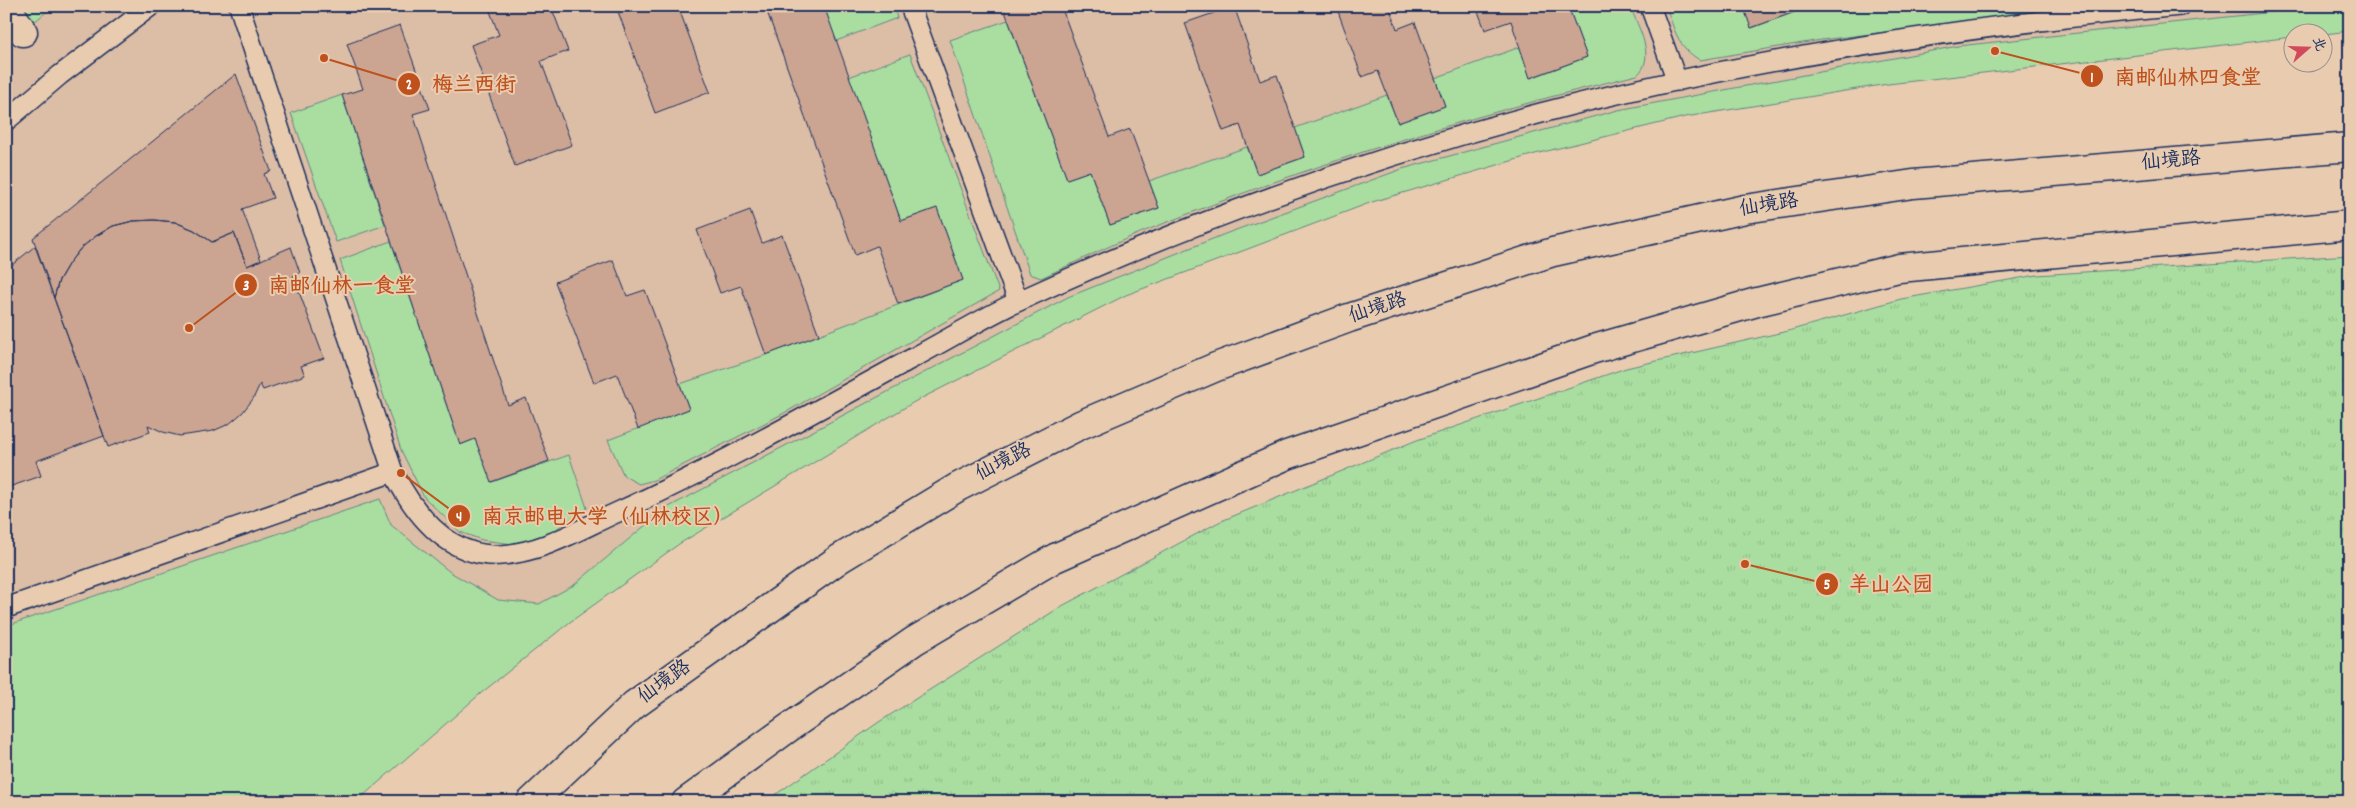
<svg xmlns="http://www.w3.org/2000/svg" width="2356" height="808" font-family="Dekko,'LXGW WenKai TC',sans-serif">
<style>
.built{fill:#dcbda6}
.grass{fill:#aadea0;stroke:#62867f}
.park{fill:url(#park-tufts);stroke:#62867f}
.building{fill:#cba592;stroke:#1b2f5e}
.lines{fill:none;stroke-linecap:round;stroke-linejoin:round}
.lane-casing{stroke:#1b2f5e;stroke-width:22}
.street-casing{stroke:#1b2f5e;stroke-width:31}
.secondary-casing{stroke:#1b2f5e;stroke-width:31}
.lane{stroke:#e9ccb0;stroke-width:19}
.street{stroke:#e9ccb0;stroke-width:28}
.secondary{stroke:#e9ccb0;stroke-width:28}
.labels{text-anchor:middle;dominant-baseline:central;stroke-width:4;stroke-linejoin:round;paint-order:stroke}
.street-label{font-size:20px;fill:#1b2f5e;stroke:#e9ccb0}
.leader{fill:none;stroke:#bf511c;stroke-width:2}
.callout-dot{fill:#bf511c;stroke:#e9ccb0;stroke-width:2}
.mark-label{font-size:15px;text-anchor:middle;font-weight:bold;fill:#fff}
.callout-label{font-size:21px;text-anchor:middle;font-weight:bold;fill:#bf511c;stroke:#e9ccb0;stroke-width:4;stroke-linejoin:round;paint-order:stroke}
</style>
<defs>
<pattern id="park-tufts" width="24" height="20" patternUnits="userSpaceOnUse" patternTransform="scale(1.25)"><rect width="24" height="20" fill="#aadea0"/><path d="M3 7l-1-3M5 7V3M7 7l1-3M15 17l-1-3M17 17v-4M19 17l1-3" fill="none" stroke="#92bf8c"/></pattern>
</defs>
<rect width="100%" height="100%" fill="#e9ccb0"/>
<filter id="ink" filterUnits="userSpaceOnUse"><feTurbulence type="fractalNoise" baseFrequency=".02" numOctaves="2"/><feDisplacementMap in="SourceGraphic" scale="10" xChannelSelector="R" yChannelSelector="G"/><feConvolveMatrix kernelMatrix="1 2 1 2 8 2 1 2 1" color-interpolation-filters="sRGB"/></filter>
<g filter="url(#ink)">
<!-- built -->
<path class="built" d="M6,6H2350V31L2324,34L2294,32L2293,37L1888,84L1685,117L1535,154L1372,202L1126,295L914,402L679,544L570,622L480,694L356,802H6Z"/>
<!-- grass -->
<path class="grass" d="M824,6H893L897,18L836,41Z
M1568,6H1630C1638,27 1657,58 1637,75C1473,115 1312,164 1155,227C1116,242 1079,261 1041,278L1030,274L950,40L1008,20L1067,179L1090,171L1110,225L1159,208L1149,181L1247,147L1257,174L1305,157L1295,128L1387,95L1398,123L1445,106L1435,78L1520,47L1531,78L1587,57Z
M1666,6H1743L1752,28L1811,6H2099L1821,40L1700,60C1678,48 1674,29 1666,6Z
M2329,6H2350V31L2324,34L2294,32L2293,37L1888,84L1685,117L1535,154L1372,202L1126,295L914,402L679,544L570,622L480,694L356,802H6V626L380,499L391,525L450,572L498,600L539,604L574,585L665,509L1068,297L1225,234L1402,169L1618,110L1958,46Z
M910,54L999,291L788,411L654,480L639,484L624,476L608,440L689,409L680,384L766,355L963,280L937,208L901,221L849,77Z
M342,95L385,225L336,242L291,113Z
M391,241L460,445L475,439L492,482L569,455L587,508L546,536L513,544L482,540L460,532L424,497L401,450L340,260Z"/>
<!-- park -->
<path class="park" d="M6,6H53L6,46Z
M2350,255V802H765L879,722L1062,606L1219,522L1417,440L1626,368L1788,331L1901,299L2037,275Z"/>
<!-- building -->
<path class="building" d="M488,6H551L568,51L541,61L572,145L515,166L471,45L499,35Z
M616,6H686L679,9L710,92L655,113Z
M765,6H824L901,221L937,208L963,280L898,304L877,246L855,255Z
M1003,6H1061L1109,137L1130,129L1159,208L1110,225L1090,171L1067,179Z
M1234,6L1260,81L1277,75L1305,157L1257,174L1240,125L1223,131L1185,23Z
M1336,6H1389L1397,29L1415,22L1445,106L1398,123L1378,71L1362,77Z
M1476,6H1568L1587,57L1530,78L1511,21L1485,30Z
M1743,6H1811L1751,28Z
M400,25L430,109L413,114L508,405L526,398L549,461L491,482L475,439L460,445L342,95L363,89L347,44Z
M236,74L271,171L264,174L273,198L242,209L261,260L247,266L234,233L212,242L194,230L175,222L154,220L133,221L113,226L96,236L81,248L69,263L59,280L54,298L33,238Z
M750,210L762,243L782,235L819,335L766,355L741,286L720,293L697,230Z
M154,220L175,222L194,230L212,242L234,233L247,266L291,247L300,273L293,276L324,358L301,366L305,375L263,390L260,384L253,399L242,413L229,424L213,431L180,436L163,432L148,425L150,432L108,447L54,298L59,280L69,263L81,248L96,236L113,226L133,221Z
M35,246L104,436L36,461L41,476L6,488V270Z
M613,260L627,296L645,290L689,409L638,429L617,374L594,383L555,282Z"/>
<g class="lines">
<defs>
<path id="lane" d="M239,6L393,472C415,515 449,558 501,555C544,552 580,529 618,512C718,466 814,412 911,359C947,340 984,317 1021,300C1188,223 1363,160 1541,113C1747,59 1968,26 2180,6
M910,6L1018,301
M1650,6L1677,81
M6,121L60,75L151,6
M6,608L393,472"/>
<path id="street" d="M6,6L23,32"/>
<path id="secondary" d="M531,802L634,705L839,559L958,487L1080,425L1216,367L1349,318L1553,252L1745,209L1913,184L2350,147
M686,802L787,729L914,641L1055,558L1287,455L1594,349L1757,302L1899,268L2350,225"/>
</defs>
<!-- lane casing -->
<use href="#lane" class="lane-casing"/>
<!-- street casing -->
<use href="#street" class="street-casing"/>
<!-- secondary casing -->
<use href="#secondary" class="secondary-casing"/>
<!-- lane -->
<use href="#lane" class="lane"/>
<!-- street -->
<use href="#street" class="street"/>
<!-- secondary -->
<use href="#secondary" class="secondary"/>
</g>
</g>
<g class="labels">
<!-- street labels -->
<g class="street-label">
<text transform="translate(2171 162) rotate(-5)">仙境路</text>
<text transform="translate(1769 206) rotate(-9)">仙境路</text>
<text transform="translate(1378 309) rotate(-18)">仙境路</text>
<text transform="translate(1004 463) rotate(-27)">仙境路</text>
<text transform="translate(665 683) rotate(-36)">仙境路</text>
</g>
</g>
<!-- callouts -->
<path class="leader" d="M1995 51L2092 76M324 58L409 84M189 328L246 285M401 473L459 516M1745 564L1827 584"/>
<g class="callout-dot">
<circle cx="1995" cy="51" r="5"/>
<circle cx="324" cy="58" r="5"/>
<circle cx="189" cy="328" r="5"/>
<circle cx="401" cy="473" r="5"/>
<circle cx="1745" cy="564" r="5"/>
<circle cx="2092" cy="76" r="12"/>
<circle cx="409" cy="84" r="12"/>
<circle cx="246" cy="285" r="12"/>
<circle cx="459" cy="516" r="12"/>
<circle cx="1827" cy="584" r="12"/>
</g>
<g class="mark-label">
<text x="2092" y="82">1</text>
<text x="409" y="89">2</text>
<text x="246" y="290">3</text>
<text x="459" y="521">4</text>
<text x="1827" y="589">5</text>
</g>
<g class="callout-label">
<text x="2188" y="84">南邮仙林四食堂</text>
<text x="474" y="91">梅兰西街</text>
<text x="342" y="292">南邮仙林一食堂</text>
<text x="608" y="523">南京邮电大学（仙林校区）</text>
<text x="1891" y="591">羊山公园</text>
</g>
<!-- margin -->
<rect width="2356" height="808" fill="none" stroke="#e9ccb0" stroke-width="25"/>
<rect x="12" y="12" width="2331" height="783" fill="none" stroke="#1b2f5e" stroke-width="2" filter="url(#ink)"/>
<!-- north arrow -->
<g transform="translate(2308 48) rotate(70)"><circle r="24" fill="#e9ccb0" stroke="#978d8f"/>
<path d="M0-4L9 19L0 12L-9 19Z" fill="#d1495b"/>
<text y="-8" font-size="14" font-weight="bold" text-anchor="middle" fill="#1b2f5e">北</text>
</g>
</svg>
